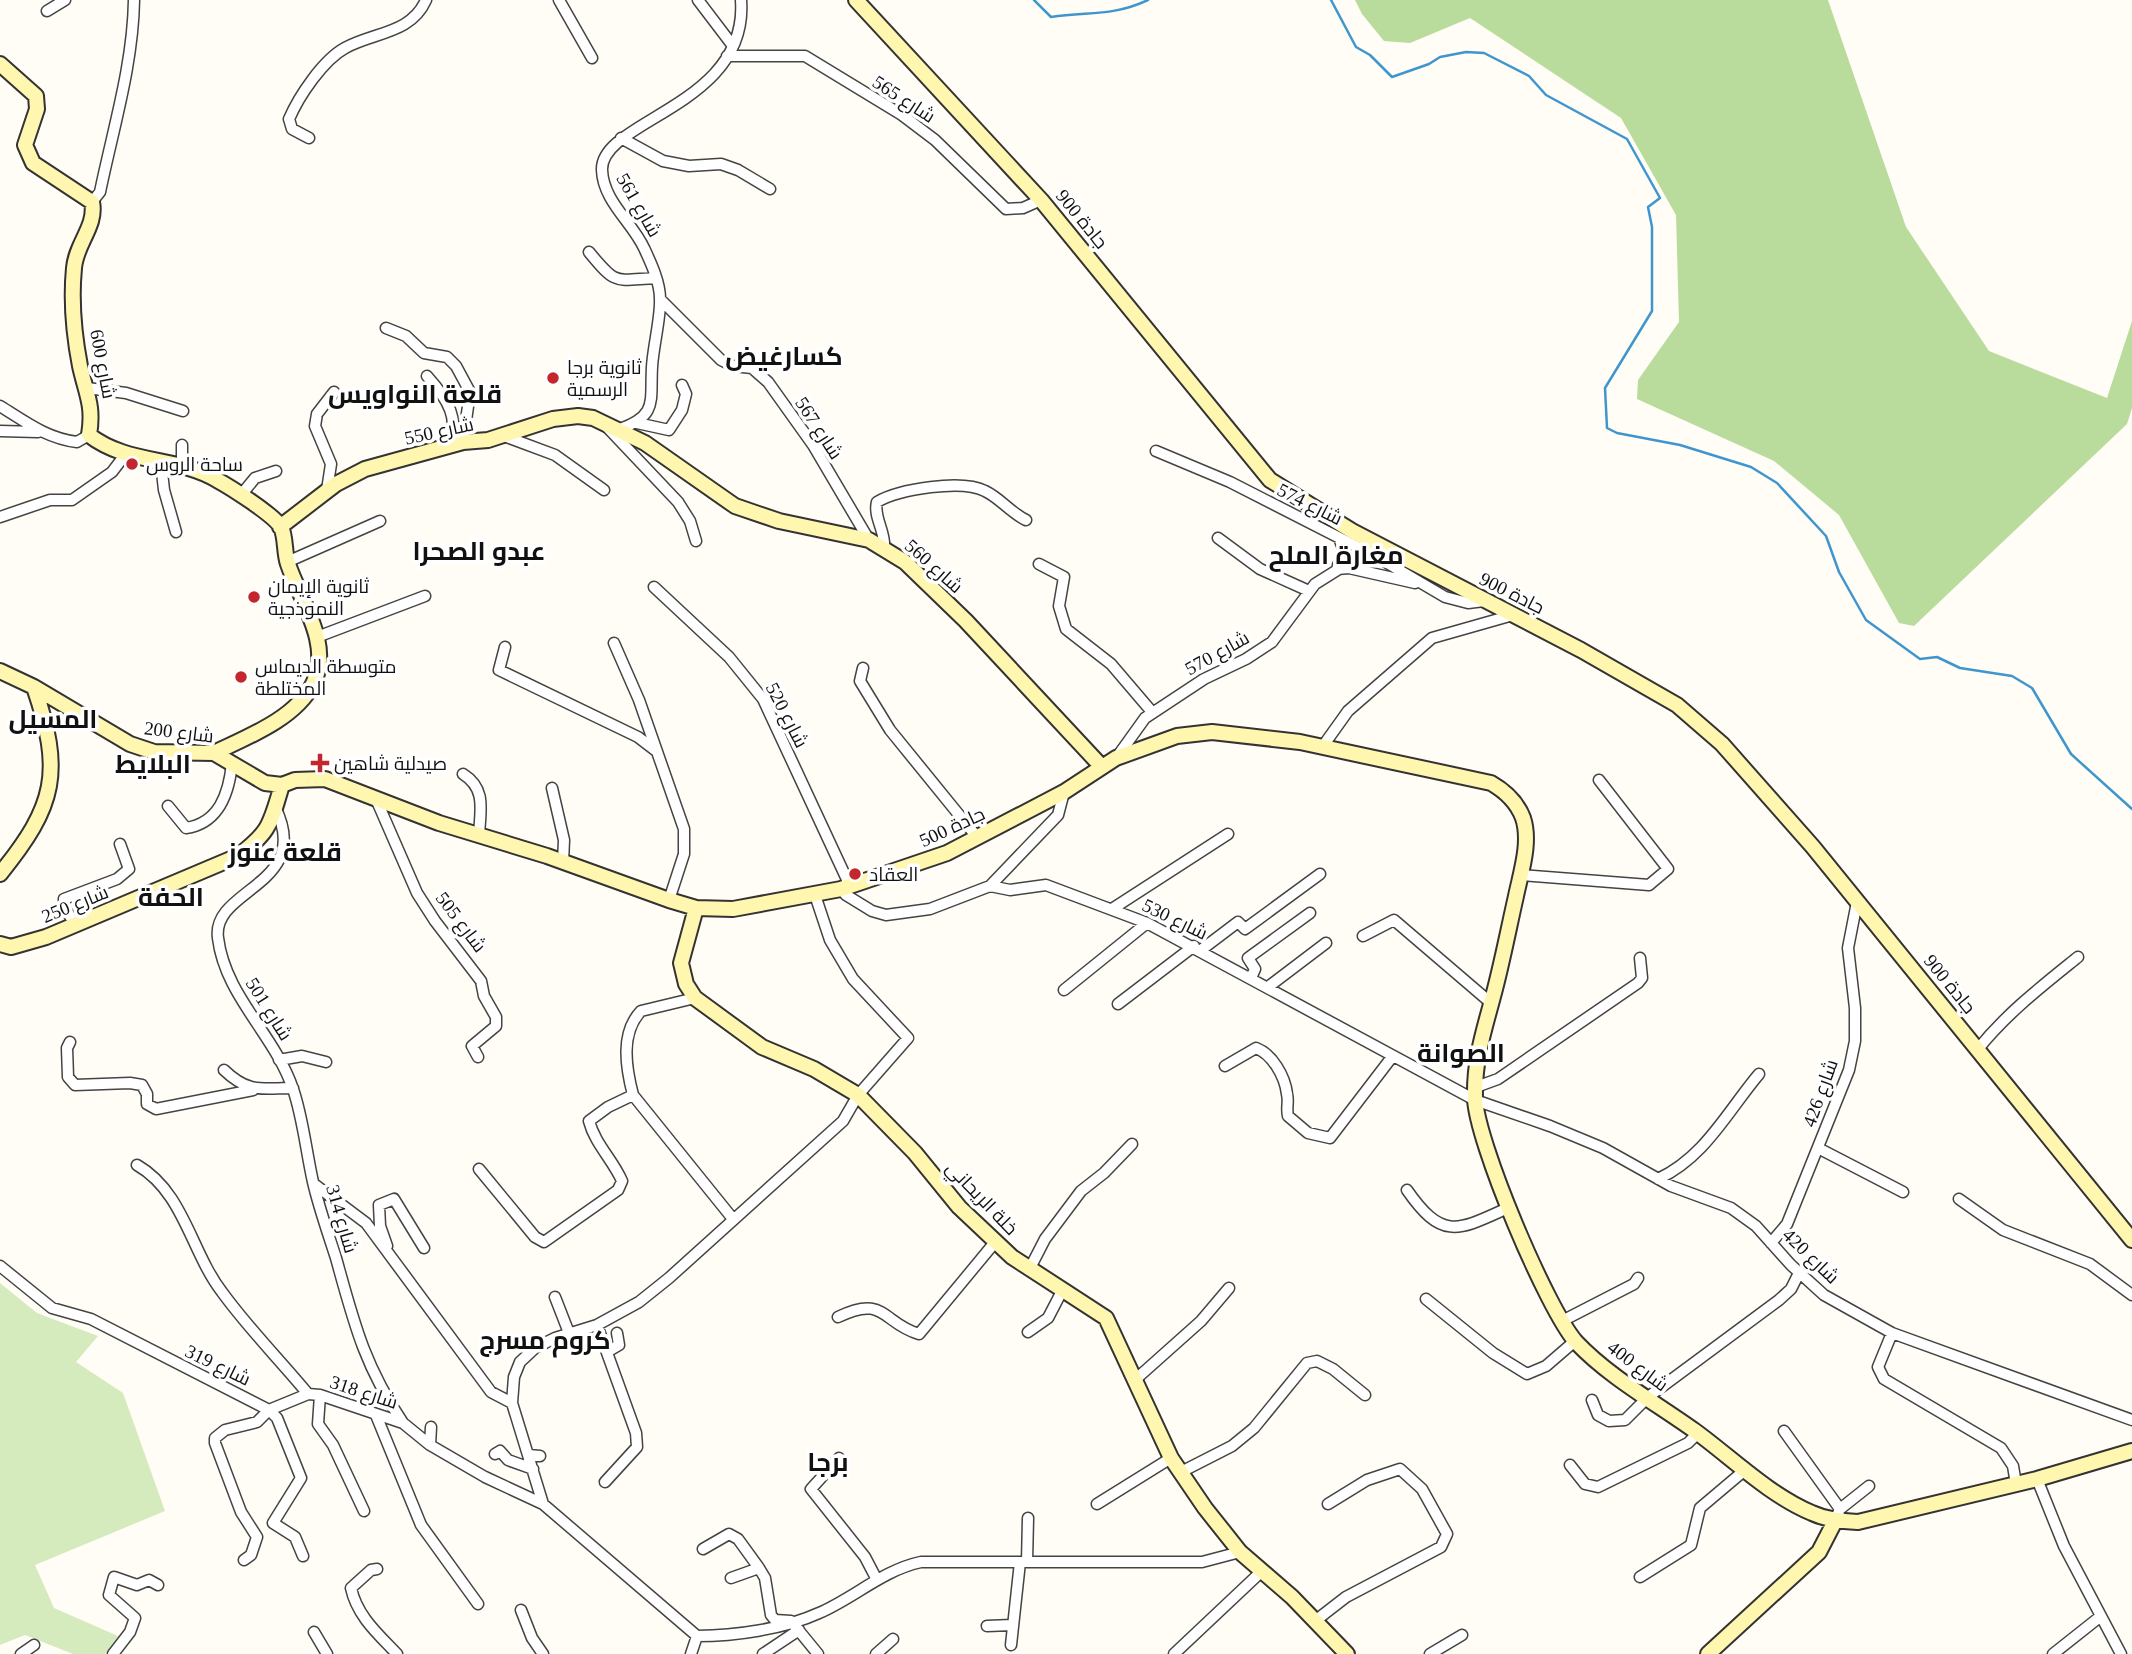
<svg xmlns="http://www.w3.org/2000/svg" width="2132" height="1654" font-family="'Times New Roman',Cairo,serif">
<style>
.green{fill:#d5ebbd}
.forest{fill:#b9dc9c}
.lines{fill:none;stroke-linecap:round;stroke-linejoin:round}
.stream{stroke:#3f96cf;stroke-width:2.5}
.minor-casing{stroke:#444;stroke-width:13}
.secondary-casing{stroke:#333;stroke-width:18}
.minor{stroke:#fff;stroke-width:10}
.secondary{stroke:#fff6b0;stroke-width:14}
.poi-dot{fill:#c4262e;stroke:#fff;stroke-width:2.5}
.labels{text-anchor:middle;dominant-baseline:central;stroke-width:7;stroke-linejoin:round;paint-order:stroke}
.street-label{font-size:19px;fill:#111;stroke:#fff}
.poi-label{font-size:19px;fill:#111;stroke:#fff;text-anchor:start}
.district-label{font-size:26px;font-weight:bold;fill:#111;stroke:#fff}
</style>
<rect width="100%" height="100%" fill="#fffdf5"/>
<!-- green -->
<path class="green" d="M0,1283L37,1313L98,1336L76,1362L123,1393L165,1511L35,1565L54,1608L118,1636L105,1654H73L25,1635L0,1645Z"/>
<!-- forest -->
<path class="forest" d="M1355,0H1828L1906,227L1989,351L2107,398L2132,321V408L2127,424L1914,626L1899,623L1839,515L1774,461L1637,399L1638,380L1679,322L1676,215L1621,118L1470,18L1410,43L1384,41L1362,14Z"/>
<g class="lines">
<!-- stream -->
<path class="stream" d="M1034,0L1051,17C1089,11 1111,17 1148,0
M1331,0L1356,47L1370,55L1392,77L1429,64L1440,57L1466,52L1484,53L1529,76L1546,95L1627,139L1660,198L1648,207L1652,227V311L1605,388L1607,428L1617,433L1680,445L1751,467L1777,483L1826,536L1839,572L1866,620L1920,659L1937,657L1960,668L2012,676L2032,688L2071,754L2132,809"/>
<defs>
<path id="minor" d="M559,0L592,58
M698,0L733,46
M47,11L65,0
M727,56H805L902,115L935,140L1006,209L1023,208L1041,200
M309,138L292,129L289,119C299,96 323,60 345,48C374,32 411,34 426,0
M621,138L663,161L689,166L721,164L738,170L770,189
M92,202L100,192C113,129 133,65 134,0
M589,252C617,286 614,280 656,278
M661,300L721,360L733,366L752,368L768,382L813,445L869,540
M386,328L406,336L424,353L447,357L456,366L470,392L463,442
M427,376C445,396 465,423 444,447
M87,388L126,393L183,411
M0,406C26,422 46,438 77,442L89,435
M637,423L669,430L682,410L686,394L682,385
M607,427L678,502L690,521L696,541
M620,429C658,415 650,402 652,367C653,347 661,317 660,299C660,282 651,263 644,248C632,222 603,201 602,170C600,120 749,106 741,0
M0,431L38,432
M504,436L555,455L604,490
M182,445V464
M1156,451L1230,482L1377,557L1445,597L1468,603L1484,601
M161,463L164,490L176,532
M327,490L331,464L315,426L317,414L334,392
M241,495L255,478L276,471
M0,517L50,500H72L112,472L125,455
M1218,538L1260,569L1309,591
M884,548C886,532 873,517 877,502C899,489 962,479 985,491C1000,498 1011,513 1026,520
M287,562L380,521
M1039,564L1064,577L1059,606L1066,629L1111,664L1152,712
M1338,565L1346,556L1339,538
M1337,569L1349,568L1415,583
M654,587L729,657L763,699L850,886
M317,637L425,596
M614,643L639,700L684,829V854L669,900
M505,647L499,670L638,737L655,750
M863,668L860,681L890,730L977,837
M1323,746L1348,711L1432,638L1513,615
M1117,757L1145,718L1204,679L1246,659L1272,642L1315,584L1366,552
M463,774C487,789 480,811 479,836
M552,788L564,840L563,862
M376,799L417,893L435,921L481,981L484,996L496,1017V1026L472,1046L478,1057
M168,806L186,828C219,823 229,794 232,763
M275,807C314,886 211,888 218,938C225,996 275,1035 293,1089C303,1118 306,1151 313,1182C319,1208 328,1233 336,1258C354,1323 364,1365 403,1423
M1520,875L1649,885L1668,869L1599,780
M990,886L1058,815L1064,792
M841,889L846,895L872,911L886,915L930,909L990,886L1010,890L1046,885L1147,923L1475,1100L1550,1126L1603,1148L1671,1186L1731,1208L1756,1226L1791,1265L1824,1295L1892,1333L2132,1420
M1112,909L1228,834
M75,924L64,907V899L117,879L129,869L120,844
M1363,936L1394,920L1491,1003
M1201,950L1238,922L1245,929L1320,874
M1251,978L1255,969L1248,958L1310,913
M1268,987L1326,943
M1064,990L1147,923
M695,998L641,1011C620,1033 626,1068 633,1095L733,1219
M1118,1004L1194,946
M70,1042L67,1048L68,1077L75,1085L130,1083L142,1085L147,1094V1104L156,1109L253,1090
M1978,1049C2007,1013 2042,986 2078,957
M279,1060L302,1056L326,1062
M1225,1066L1256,1048C1272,1054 1285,1076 1287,1094C1289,1102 1286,1108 1288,1116L1308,1133L1330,1138L1392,1057
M224,1070C249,1094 262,1088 293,1088
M1476,1087L1498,1079L1638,983L1642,978L1640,958
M1818,1148L1903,1192
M137,1165C184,1192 191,1252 222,1292C248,1328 280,1360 308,1394
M479,1169L535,1237L544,1242L618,1190L622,1181C613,1160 595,1144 589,1121L608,1107L633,1095
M1658,1179C1705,1157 1727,1112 1759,1074
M314,1184L366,1223L491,1392L512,1403
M1407,1190C1443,1242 1459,1230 1510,1207
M1959,1199L2003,1230L2090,1264L2132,1295
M1771,1243L1787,1224L1849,1070L1855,1041V1008L1848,948L1857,902
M387,1246L380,1226L379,1205L394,1199L424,1248
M0,1266L52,1308L91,1319L269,1410L277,1418L301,1478L273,1523L295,1537L303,1556
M1029,1270L1045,1239L1081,1191L1104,1173L1132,1144
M555,1297L569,1333
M1426,1299L1493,1353L1527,1374L1546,1366L1575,1341
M838,1317C885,1294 882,1323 919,1334L996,1241
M1562,1321L1634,1284L1638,1278
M597,1325L636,1433L637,1447L605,1482
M1028,1332L1048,1318L1062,1291
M1892,1333L1878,1367L1884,1379L2001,1448L2013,1466L2016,1484
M607,1352L619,1345L617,1333
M1136,1379L1201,1321L1229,1288
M320,1395L318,1424L333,1445L364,1511
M1592,1400L1598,1415L1609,1421L1625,1420L1648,1397L1779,1300L1791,1289L1799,1273
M376,1415L421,1525L478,1604
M1784,1431L1840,1509L1835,1521
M430,1445L431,1427
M495,1454L500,1451L508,1460L533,1469
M529,1455L540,1456
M839,1458L811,1489L865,1557L877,1580
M1570,1465L1585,1484L1598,1487L1688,1443L1698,1433
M1181,1472L1232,1446L1254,1428L1307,1363L1317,1361L1333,1369L1365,1395
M2037,1479L2064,1546L2121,1654
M1097,1504L1171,1458
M1840,1509L1869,1486
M703,1549L729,1534L738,1539L759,1568
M244,1560L251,1555L257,1537L241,1512L215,1443V1438L225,1430L257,1422L269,1410L308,1394L320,1395L403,1423L430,1445L485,1477L543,1504
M1027,1562L1028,1518
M377,1569L371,1570L351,1588C357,1616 378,1634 397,1654
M1640,1577L1691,1545L1700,1508L1745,1470
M731,1578L759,1568L765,1578L771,1615L775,1620L791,1621L818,1654
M521,1610L532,1638L543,1654
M1315,1621L1346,1597L1441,1547L1447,1534L1422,1489L1400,1469L1367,1480L1328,1504
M987,1626L1012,1625
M314,1632L327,1654
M697,1636C735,1636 784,1629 819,1613C854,1598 883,1570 921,1562H1202L1240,1552
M1011,1645L1020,1562
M21,1654L34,1645
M113,1654L130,1632L135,1618L109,1595L114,1577L137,1585L149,1580L158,1585
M691,1654L697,1636L543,1504L512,1403L514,1377L520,1362L535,1348L555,1338L597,1325L639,1302L669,1278L843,1121L858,1095L908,1038L853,979L830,940L815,895
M763,1654L799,1630
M876,1654L893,1639
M1174,1654L1262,1571
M1430,1654L1462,1635
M2053,1654L2101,1616"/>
<path id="secondary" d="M856,0L1041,200L1270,480L1352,531L1581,650L1677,705L1722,744L1813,847L2132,1240
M0,64L36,96L37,109L25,145L33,163L92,202C97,226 76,243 74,268C71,299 74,335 80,366C86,394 94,405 89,435C128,465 176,456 217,480C230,487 274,515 281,527C286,537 284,553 288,564C300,600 333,645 313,684C295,719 247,737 214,753
M280,527L336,484L365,469L463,442L488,440L553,419L578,416L593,418L645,443L735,506L779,521L869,540L905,562L966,621L1102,767
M0,671L34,687L130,744L154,752L214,753L265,783L282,785
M282,785L295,780L325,779L439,823L547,856L669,900L696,908L733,909L841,889L947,853L1064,792L1116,758L1177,736L1212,732L1300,742L1491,783C1505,791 1517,802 1523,818C1531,842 1521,872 1516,896C1509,927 1503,958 1495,989C1485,1028 1474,1057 1475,1098C1476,1141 1547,1309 1576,1342C1609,1377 1656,1403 1695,1431C1732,1458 1769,1495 1812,1513C1827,1520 1842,1521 1858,1522L2037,1479L2132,1451
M0,874C56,805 63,772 34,687
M696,908L681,963L686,984L695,998L762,1047L814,1069L858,1095L915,1153L959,1207L1012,1257L1106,1318L1171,1458L1205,1508L1240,1552L1292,1597L1347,1654
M0,944L11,947L46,937L238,856C271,831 270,824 282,785
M1708,1654L1819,1552L1835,1521"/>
</defs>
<!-- minor casing -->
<use href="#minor" class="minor-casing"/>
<!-- secondary casing -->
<use href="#secondary" class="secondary-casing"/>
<!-- minor -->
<use href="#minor" class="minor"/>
<!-- secondary -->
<use href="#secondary" class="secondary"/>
</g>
<!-- markers -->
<g class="poi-dot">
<circle cx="553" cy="378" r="7"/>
<circle cx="132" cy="464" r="7"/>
<circle cx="254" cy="597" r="7"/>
<circle cx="241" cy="677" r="7"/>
<path d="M316.5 752.5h7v7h7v7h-7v7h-7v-7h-7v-7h7z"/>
<circle cx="855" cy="874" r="7"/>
</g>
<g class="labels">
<!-- street labels -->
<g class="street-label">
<text transform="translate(904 99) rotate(33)">شارع 565</text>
<text transform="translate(639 205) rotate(60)">شارع 561</text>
<text transform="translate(1082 219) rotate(51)">جادة 900</text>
<text transform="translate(103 364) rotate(79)">شارع 600</text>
<text transform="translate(819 428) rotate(57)">شارع 567</text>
<text transform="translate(439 431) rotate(-12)">شارع 550</text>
<text transform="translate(1310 504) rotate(27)">شارع 574</text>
<text transform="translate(934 566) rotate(42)">شارع 560</text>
<text transform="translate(1512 593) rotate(27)">جادة 900</text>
<text transform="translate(1217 653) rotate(-29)">شارع 570</text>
<text transform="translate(787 715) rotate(63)">شارع 520</text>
<text transform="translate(179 732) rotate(7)">شارع 200</text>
<text transform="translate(952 827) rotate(-25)">جادة 500</text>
<text transform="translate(75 904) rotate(-22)">شارع 250</text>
<text transform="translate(1175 919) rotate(26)">شارع 530</text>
<text transform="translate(461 922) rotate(53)">شارع 505</text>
<text transform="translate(1950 984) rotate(51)">جادة 900</text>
<text transform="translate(269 1009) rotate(58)">شارع 501</text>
<text transform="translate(1820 1093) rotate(-70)">شارع 426</text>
<text transform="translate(982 1198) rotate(46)">خلة الريحاني</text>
<text transform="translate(342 1219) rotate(74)">شارع 314</text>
<text transform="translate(1811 1256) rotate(44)">شارع 420</text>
<text transform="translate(218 1365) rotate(26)">شارع 319</text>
<text transform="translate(1638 1366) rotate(37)">شارع 400</text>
<text transform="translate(364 1392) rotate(18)">شارع 318</text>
</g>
<!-- poi labels -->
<g class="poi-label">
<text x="567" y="367">ثانوية برجا<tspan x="567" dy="22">الرسمية</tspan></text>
<text x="146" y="464">ساحة الروس</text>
<text x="268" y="586">ثانوية الإيمان<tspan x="268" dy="22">النموذجية</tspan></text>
<text x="255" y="666">متوسطة الديماس<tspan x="255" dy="22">المختلطة</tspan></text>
<text x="334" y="763">صيدلية شاهين</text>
<text x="869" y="874">العقاد</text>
</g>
<!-- district labels -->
<g class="district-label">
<text x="784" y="356">كسارغيض</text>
<text x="415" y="394">قلعة النواويس</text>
<text x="479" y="551">عبدو الصحرا</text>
<text x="1336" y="555">مغارة الملح</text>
<text x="53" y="719">المسيل</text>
<text x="153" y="764">البلايط</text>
<text x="285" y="852">قلعة عنوز</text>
<text x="171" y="897">الحفة</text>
<text x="1461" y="1053">الصوانة</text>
<text x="545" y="1340">كروم مسرج</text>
<text x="828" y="1462">برجا</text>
</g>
</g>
</svg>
